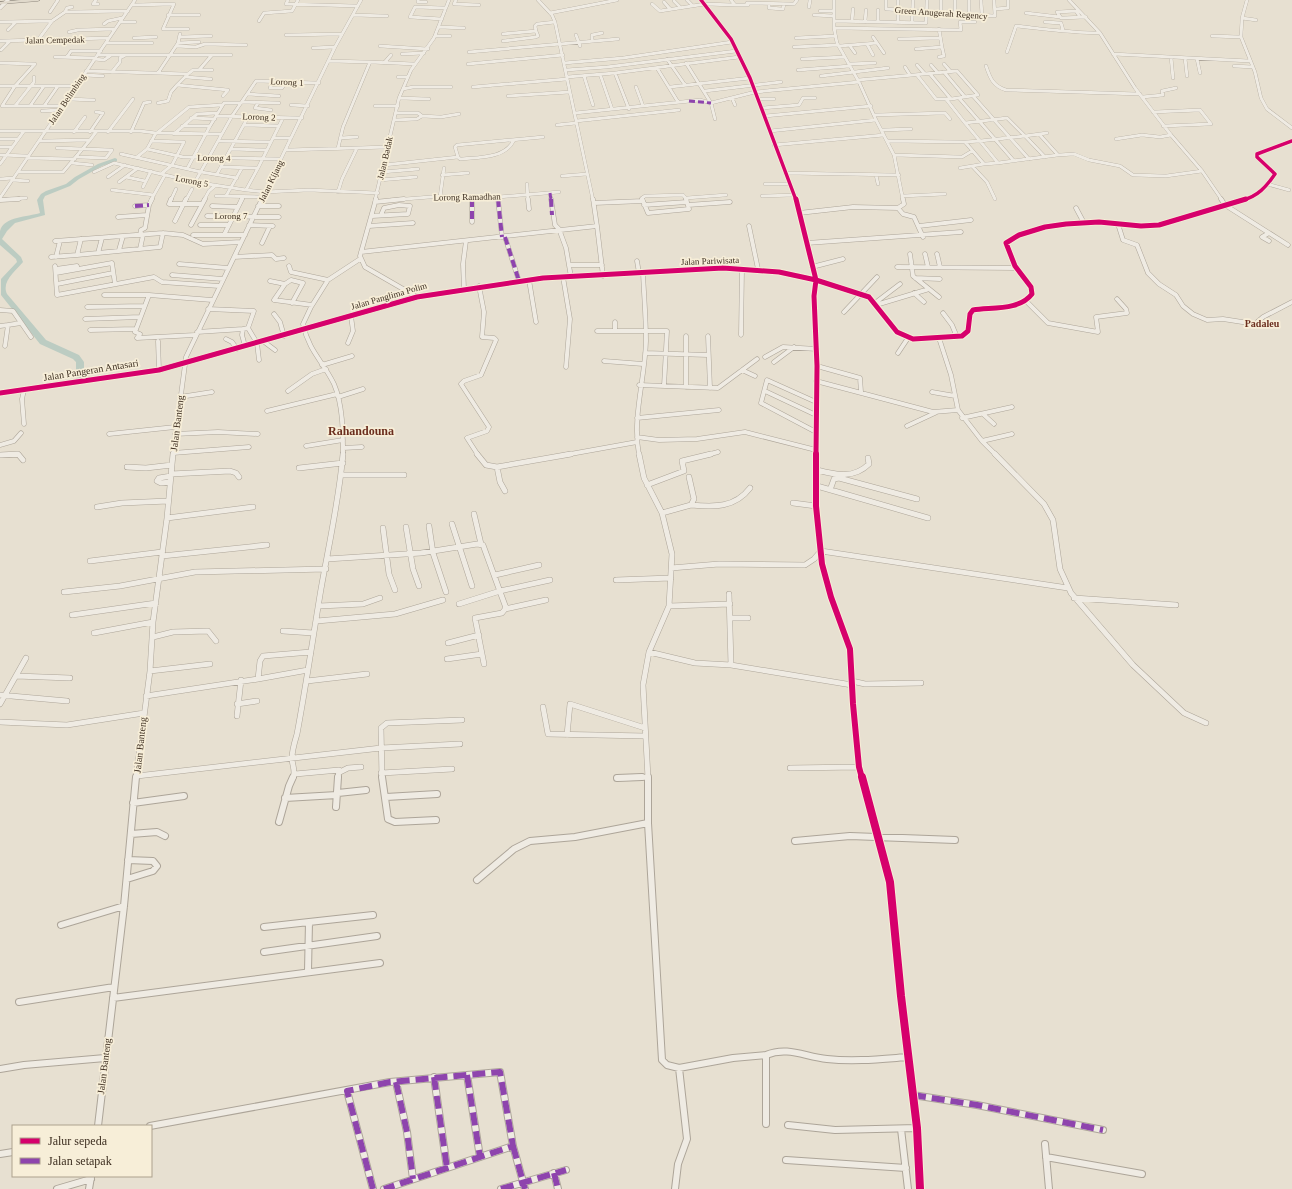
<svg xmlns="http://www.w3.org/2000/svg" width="1292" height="1189" font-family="Georgia,serif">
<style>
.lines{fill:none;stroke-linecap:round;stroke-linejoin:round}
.river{fill:#bcccc2;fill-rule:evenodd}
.minor-far3-casing{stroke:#ada599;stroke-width:3.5}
.minor-far2-casing{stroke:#ada599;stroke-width:5}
.minor-far1-casing{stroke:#ada599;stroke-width:6}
.minor-casing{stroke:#ada599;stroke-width:8}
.tertiary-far1-casing{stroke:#ada599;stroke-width:4}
.tertiary-casing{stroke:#ada599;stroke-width:6}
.trunk-casing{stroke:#928b80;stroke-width:1}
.minor-far3{stroke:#efebe3;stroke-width:3}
.minor-far2{stroke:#efebe3;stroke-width:4}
.minor-far1{stroke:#efebe3;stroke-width:5}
.minor{stroke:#efebe3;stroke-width:6}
.tertiary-far1{stroke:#efebe3;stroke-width:3.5}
.tertiary{stroke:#efebe3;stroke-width:5}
.trunk{fill:#e0d9cb;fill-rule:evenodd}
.quiet-far2{stroke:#8e44ad;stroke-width:3;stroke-dasharray:6 3;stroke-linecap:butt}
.quiet-far1{stroke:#8e44ad;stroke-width:4;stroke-dasharray:8 4;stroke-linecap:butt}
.quiet{stroke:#8e44ad;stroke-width:6;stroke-dasharray:13 6;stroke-linecap:butt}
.cycleway-far3-casing{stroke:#f7eed8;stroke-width:5}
.cycleway-far2-casing{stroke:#f7eed8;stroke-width:7}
.cycleway-far1-casing{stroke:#f7eed8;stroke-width:8}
.cycleway-casing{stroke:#f7eed8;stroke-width:10}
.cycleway-far3{stroke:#d6006c;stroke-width:3.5}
.cycleway-far2{stroke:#d6006c;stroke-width:5}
.cycleway-far1{stroke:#d6006c;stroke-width:6}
.cycleway{stroke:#d6006c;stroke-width:8}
.labels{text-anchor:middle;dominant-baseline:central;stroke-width:3.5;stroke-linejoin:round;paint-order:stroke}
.far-street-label{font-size:9px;fill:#3d2e20;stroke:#f7eed8}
.far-quarter-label{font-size:10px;font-weight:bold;fill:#6b2e1e;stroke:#f7eed8}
.street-label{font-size:10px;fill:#3d2e20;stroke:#f7eed8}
.quarter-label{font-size:12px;font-weight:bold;fill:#6b2e1e;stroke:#f7eed8}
</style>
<rect width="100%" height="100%" fill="#e7e0d1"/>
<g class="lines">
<!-- river -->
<path class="river" d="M115,158L117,159V161L102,166L79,179L70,186L45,196L43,200L45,215L15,223L7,231L2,239L21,257L23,262C16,271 1,281 7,294L46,340L79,355L84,362V382L80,384L76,382V362L73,359L40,344L1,295V279L17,262L16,259L0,245C0,241 0,235 0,231C4,216 28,217 40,213L37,200L41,194L46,191L66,184L75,177L98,164Z"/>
<defs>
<path id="minor-far3" d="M96,0L93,4H98
M288,0L286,4L358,6
M418,0V2H426
M456,0L454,4L479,5
M538,0L552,15L555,22L593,200
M687,0L693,6
M701,0L731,39L750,78L796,200
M731,0L735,5H748L747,3L794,4L797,0
M886,0V9L995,16L994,0
M898,0V23
M941,0V13
M955,0V14
M969,0V15
M981,0L982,16
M1069,0L1100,33L1135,88L1171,135L1202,171L1222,200
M1247,0L1242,18L1241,37L1255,72L1261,98L1267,109L1292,128
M674,1L681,8
M664,2L670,9
M652,4L660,11L705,4L735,5
M769,4V8L783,9L784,4
M132,5L174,4L163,29H188
M809,7L810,0
M995,9L1008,8V0
M878,10V22
M820,11H834
M50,12L58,0
M65,12L67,8L72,7
M550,13L617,0
M1026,13L1060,17
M168,15H199
M353,15L387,16
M814,15L834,16
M1080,17L1076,11L1057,12L1061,18L1086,17
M1242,18L1256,20
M442,19L410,17L415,7L446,8
M259,21L264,13L292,11L298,0
M834,21L926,23L927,0
M852,21L853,9
M0,22L52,21L65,12L128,11
M120,22H135
M865,22L866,10
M1045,22L1061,23L1063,30
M912,23L913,0
M104,24L108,21L122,18
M439,27L464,28
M834,28L961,30L960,22H975
M8,30L16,22
M69,32L78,30L115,29
M503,34L536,31L535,26L537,24L555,22
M286,35L342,34
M576,35L580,46
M435,36H450
M1212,36L1241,37
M179,37L211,36
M873,37L884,53
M134,38L156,37
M796,38L835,36
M899,39L940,38
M38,40L52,21
M0,41L109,38
M503,41L536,37L538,36L536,31
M592,41V35L602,33
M106,43H152
M178,43L199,42
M867,44L873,55
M176,46L196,47L205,44L246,45
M380,46L428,49
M839,46L877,43
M850,46L855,53
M794,47L838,45
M313,48L335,47
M916,49L942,47L939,29
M1,50L10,41
M469,52L618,39
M1007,52L1016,26C1044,29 1072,33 1100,33
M402,54L424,53
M1113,54L1250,61
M98,55H231
M55,57L95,58
M67,57L71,51H101
M939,57L944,56L942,47
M1171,57L1173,78
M1185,58L1187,76
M94,59L104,60L110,56
M667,59L685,85
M802,59L845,57
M1197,59L1200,73
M329,61L370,62
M0,63L35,64L15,86L2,106H63
M384,63L391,55
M564,63L623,58L732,42
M686,63L711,103L755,92L859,82L837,43L834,28V0
M468,64L563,55
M849,64L875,63
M944,64L951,72
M917,65L925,74
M931,65L938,73
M986,66C990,78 993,86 1006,90L1140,94
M1234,66L1253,67
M905,67L910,75
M657,68L678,102
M199,70L212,55
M566,70L607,67L736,51
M798,70L850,66
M86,71L188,74L177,85L228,90L223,96
M112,72L120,62V58L124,56
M944,72L965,97
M158,73L178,43L180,34
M615,73L629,109
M188,74L193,70H212
M600,74L612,109
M84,75L103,76
M917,75L936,99H951
M584,76L593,105
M821,76L888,68
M186,77L211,79
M398,77H407
M567,77L615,73L739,57
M858,80L957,71L978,95L951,99L930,74
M273,81L270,88H282L286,82
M0,86H76
M473,87L567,79
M636,87L643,106
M670,87L750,78
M403,89L413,87H451
M705,91L781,82
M247,94L279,96
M508,96L570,92
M973,96L1029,159
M1142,97L1163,95L1162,91L1176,88
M399,98L429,99
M732,98L735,105
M959,98L1014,161
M67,99L94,100
M758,99H774
M946,99L965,123
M242,102L279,103
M158,103L168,101L171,92L177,85
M258,103L255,108L271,110
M291,105L308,106
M15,106L34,82V77
M30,106L44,86
M44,106L58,86
M375,106H398
M761,108L799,105L803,98H815
M42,111L60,110
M1153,112L1200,110L1211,124L1163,126
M396,113H418L422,116
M575,113L700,100L711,103L715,119
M874,115L945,113L950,119
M216,116L302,118
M765,116L871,106
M191,118L215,119
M1007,118L1025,136L980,141L965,123Z
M394,120L417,119L422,116L441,117L459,114
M876,120L894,155L903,200
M576,121L679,110
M244,125L279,126
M557,125L576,123
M182,126H210L187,169
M210,126L224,103H241
M882,130L911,129
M0,131H140L156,133L147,149L137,157
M770,131L876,120L859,82
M74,132L85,117
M90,132L103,113L96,112
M108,132L133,99
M131,132L144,103L150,102
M157,133L189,107L222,105
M157,133L222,134
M174,134L197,114L218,113
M273,138H291
M340,138L357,137
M0,139H18
M1116,139L1142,135L1160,137L1171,135
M39,141L90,140L96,132
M151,141L184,142L172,165L161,174
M219,141L271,142
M888,141L965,142
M980,141L998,163L984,164L965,142Z
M774,145L884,135
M0,147H12
M57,148L112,150L106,158L77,157
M338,148L343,127L370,62L415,64
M147,149L183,157L281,159
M231,149L267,150
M286,150L388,147
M121,154L201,172L237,178
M0,155L29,156
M894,155L962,157L972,151
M1058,155L1074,154L1089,160L1120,166L1133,175L1166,176L1202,171
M458,157L455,147L457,145L543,137
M1045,157L1025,136L1047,133
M27,158L75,159
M72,163L92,165
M998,163L1058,155L1039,134
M0,164L24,131
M384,165L458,157L460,159C478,157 505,159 514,140
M972,166L987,182L995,199
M221,167L258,168L283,118
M960,168L984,164
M18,172H63L90,140
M94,172L114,163L195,182L246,190L265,192L309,190L378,193
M382,172L418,169
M785,173L899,175
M217,174L248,117
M442,175L468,173
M876,175L878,184
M562,176L587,174
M108,177L125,165
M126,177L145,181
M0,179L13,178
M12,180L28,181
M380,180L416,177
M119,182L138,168
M195,182L232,116L256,81L319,83
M527,184L528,200
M765,184H790
M1267,184L1289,190
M143,187L151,171
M112,190L154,195
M246,190L258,168
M338,192L342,179L357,148
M550,193L551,200
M216,196L262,197
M226,196L242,168
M472,196V200
M762,196L795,195
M902,196L945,194
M440,197L444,168
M498,197V200
M0,198L135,0
M686,198L726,195
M0,200L26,198
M151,200L165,175
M171,200L176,189
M186,200L192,189
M204,200L209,191L216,185
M241,200L243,197
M261,200L335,47L361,0
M375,200L399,98L411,70L434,38L449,0
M392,200L443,196L498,197L559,192
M643,200L642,198L645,196L683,195L687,200"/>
<path id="minor-far2" d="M171,199L169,204H202
M242,199L224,235H245
M376,199L360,256L365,267L417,297
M472,199V222
M498,199L502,237
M528,199L529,209
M551,199L555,225L559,229L566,248L571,277
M642,199L643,201
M796,199L816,280L814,296L817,366L816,455
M1221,199L1225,205L1288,245
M0,200L19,199
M643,201L648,213L689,209L686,199
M375,202L404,199
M594,203L643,201
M644,205L687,202
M688,205L730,202
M135,206L149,205
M212,206L237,207
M258,206H279
M898,208L903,214L914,217L923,237
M1076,208L1084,223
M799,213L853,207L898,208L904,204L903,199
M207,216L279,217
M372,216L408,214L410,206L399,205L384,208L381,215
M118,217L147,215
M175,221L186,199
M1118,224L1123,240L1137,245L1148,273L1159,284L1176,295L1183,306L1193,314L1207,320L1223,319L1255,324L1263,317L1292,302
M191,225L205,199
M200,225H229
M249,225L273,226
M369,226L413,223
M597,226L603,276
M749,226L758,269
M919,226L971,220
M1269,233L1262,237L1269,241
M140,235L141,230L145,228L149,205L152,199
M193,235H224
M505,237L519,281
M81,239L77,255L160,247L163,233
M55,241L163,233L183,235L203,244L241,242
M262,243L270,226
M807,243L961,232
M140,249L143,235
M119,250L123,236
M361,252L597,226L593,199
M98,253L102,238
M910,254L913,276L939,297
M925,254L928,267
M937,254L940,267
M51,257L77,255
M56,257L60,241
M234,257L272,255L276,259L284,258
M637,261L639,273
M112,263L115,284
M179,264L228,268
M569,265H602
M55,266L57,295L154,277L162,282L219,286
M289,266L291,272L328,280
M812,267L843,259
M897,267L1016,268
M56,269L77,266
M56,273L112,263
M172,275L223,279
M563,277L570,319L566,367
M915,278L940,279
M529,280L536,322
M270,281L285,284L274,300L312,305
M57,284L113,273
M285,284L291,280L303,283L292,303
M464,289L463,264L466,241
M914,293L924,302
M104,295H149L212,300
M149,295L135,332L140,334L137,338L195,335
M1027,302L1048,323L1098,332L1096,317L1127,313L1126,309L1117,299
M875,303L900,284
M876,305L929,289
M87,307L144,306
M208,309L254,311L248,328L243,329L242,335L245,346
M0,310L13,311L31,337
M844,312L877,277
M943,313L952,325L957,337
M274,314L280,322L284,336
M85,319L140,317
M615,322V331
M8,325L21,323
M0,326L8,325L5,346
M248,328L257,343L259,360
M90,330L136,329
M597,331H667L664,386
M197,332L243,329
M741,335L742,269
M686,336V387
M708,336L710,388
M226,339L232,342L237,349
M158,341L159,370
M263,341L275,350
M348,343L353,331L351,316
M645,353L708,355
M898,353L908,338
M765,357L783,347L817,349
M604,361L643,364
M774,362L794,347
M322,365L352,356
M817,366L860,378L861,392
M742,370L755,376
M816,381L933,412L958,410L951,375L939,338
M639,385L718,388L757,359
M24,390L22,399L24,424
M288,391L312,374L326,369
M765,391L816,415
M932,392L955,396
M180,397L212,392
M338,397L363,389
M816,402L767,380L761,403L816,432
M958,410L982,441L1012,434
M267,411L337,394
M983,414L994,424
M637,418L719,410
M962,418L1012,407
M907,426L937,412
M109,434L175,427
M175,434L218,432L258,434
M637,437L659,440L697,439L745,432L816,450
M982,441L996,455
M0,445L14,441L21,433
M306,446L343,440
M343,448L362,447
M173,453L249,447
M4,455H19
M173,455L186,357L262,199
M343,455C343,432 343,405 334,384C323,361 309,352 303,324L311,307L328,280L360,259
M478,455L467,438L487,431L489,427L461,384L464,381L481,375L496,340L494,338L482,337L484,312L479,286
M565,455L637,442
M639,455C632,416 645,380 646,341C646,318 644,296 643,273
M707,455L718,452"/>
<path id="minor-far1" d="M477,454L486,465L497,467L571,454
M639,454L644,478L662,513L672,554L669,606L649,652L643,685L648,778
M816,454V506L822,564L831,597L850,649L853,704L859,767L862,778
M995,454L1044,504L1053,520L1060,569L1071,593L1133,665L1184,713L1206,723
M0,455L18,454L23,460
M127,467L146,468L172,465
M497,467L500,482L505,491
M299,468L343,463
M817,470C836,475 854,479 869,464L868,458
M171,474L230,471L236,473L239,477
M341,475H404
M157,481L159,478L171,476
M157,481L161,483L170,482
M647,485L684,471L682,461L711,454
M817,486L928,518
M830,490L834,479L839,478L917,499
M793,503L816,506
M691,505C714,507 735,508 750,488
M97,507L122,503L168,501
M662,513L691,505L694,499L689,477
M474,514L481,544
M167,518L253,507
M452,524L472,586
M429,526L433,553L446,592
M406,527L413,569L419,586
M383,528L389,574L395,590
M162,556L267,545
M327,559L421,553L477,544L483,545L506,608L502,613L475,618L484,664
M90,561L162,552
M671,568L719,564L805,565L814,559L821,551L1068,588
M495,575L539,565
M616,580L671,578
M64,592L120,586L195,572L326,569
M729,594L731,665
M1074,598L1176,605
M459,604L500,591L550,580
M319,606L363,604L380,598
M669,606L730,604
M505,609L546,600
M72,615L156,603
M730,618H748
M317,621L395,614L443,600
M283,631L313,633
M94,633L153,622
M153,637L173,632L208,631L216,641
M448,643L479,635
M649,652L695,663L731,665L852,685
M447,659L482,654
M308,670L258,679L260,661L263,656L311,652
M150,671L210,664
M16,676L70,678
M307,681L367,674
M852,681L865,684L921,683
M0,695L67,701
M146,696L258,679
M0,704L26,658
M237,704L257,701
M543,707L548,734L645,736
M237,716L241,680
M0,722L67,725L144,713
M567,735L570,704L645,728
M790,768L859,767
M340,772L348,768L361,767
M381,773L452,769
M295,774L339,770L338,778
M137,776L381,748L460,744
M136,778L150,671L153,622L167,518L173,454
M293,778C296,771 292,765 292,758C292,750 295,741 297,734C306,686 313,637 321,589C329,544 339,500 343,454
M382,778L381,728L387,723L462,720
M617,778L648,777"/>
<path id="minor" d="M382,777L388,819L395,822L436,820
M648,777V823L662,1060L667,1065L679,1068L733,1058L766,1055
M862,777L890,882L901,996L917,1128L920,1189
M617,778L642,777
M338,793L366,790
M386,797L437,794
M285,798L337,795
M133,803L184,796
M336,807L338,777
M279,822L289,786L293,777
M131,834L157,832L165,836
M795,841L850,836L955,840
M127,879L153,871L157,866L153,861L128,860
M477,880L514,849L530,841L575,837L648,823
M61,925L124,906
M264,927L309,922
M264,952L377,936
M308,971L309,922L373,915
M113,998L380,963
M19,1002L114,987
M0,1069L24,1065L105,1058
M467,1075L480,1157
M434,1077L447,1168
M396,1082L407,1132L413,1179
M347,1091L373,1189
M913,1095L977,1105L1103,1130
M766,1124V1055C788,1046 805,1057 827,1059C854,1062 881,1059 908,1057
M788,1125L835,1130L917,1128
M98,1126L124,906L136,777
M150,1126L390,1082L500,1072L513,1146L384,1189
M901,1129L908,1189
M1045,1144L1049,1189
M513,1146L525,1189
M0,1154L13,1152
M1046,1157L1142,1174
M786,1160L906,1168
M554,1173L558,1189
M57,1189L91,1179
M89,1189L91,1177
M501,1189L566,1170
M675,1189L678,1164L687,1139L679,1068"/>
<path id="tertiary-far1" d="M0,8L8,0
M1243,200C1258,196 1266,187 1275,174L1257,157V154L1292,141"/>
<path id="tertiary" d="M0,393L159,370L417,297L543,278L723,268L779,272L816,280L869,297L897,332L913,339L962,336L968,331L970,314L973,310C991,307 1019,311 1032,294L1031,287L1015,266L1006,243L1019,235L1045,227L1066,224L1099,222L1141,226L1159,225L1246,199"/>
<path id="trunk" d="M21,0H40L38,1L0,4V2Z"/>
</defs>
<!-- minor-far3 casing -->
<use href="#minor-far3" class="minor-far3-casing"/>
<!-- minor-far2 casing -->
<use href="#minor-far2" class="minor-far2-casing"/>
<!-- minor-far1 casing -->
<use href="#minor-far1" class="minor-far1-casing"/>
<!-- minor casing -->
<use href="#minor" class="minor-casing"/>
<!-- tertiary-far1 casing -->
<use href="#tertiary-far1" class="tertiary-far1-casing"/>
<!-- tertiary casing -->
<use href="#tertiary" class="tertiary-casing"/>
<!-- trunk casing -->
<use href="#trunk" class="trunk-casing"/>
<!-- minor-far3 -->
<use href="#minor-far3" class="minor-far3"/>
<!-- minor-far2 -->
<use href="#minor-far2" class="minor-far2"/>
<!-- minor-far1 -->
<use href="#minor-far1" class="minor-far1"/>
<!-- minor -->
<use href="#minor" class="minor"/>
<!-- tertiary-far1 -->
<use href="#tertiary-far1" class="tertiary-far1"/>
<!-- tertiary -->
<use href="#tertiary" class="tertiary"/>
<!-- trunk -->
<use href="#trunk" class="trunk"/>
<!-- quiet-far2 -->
<path class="quiet-far2" d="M689,101L711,103
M550,193L551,200
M472,196V200
M498,197V200"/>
<!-- quiet-far1 -->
<path class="quiet-far1" d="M472,199V222
M498,199L502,237
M551,199L552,215
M135,206L149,205
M505,237L519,281"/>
<!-- quiet -->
<path class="quiet" d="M467,1075L480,1157
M434,1077L447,1168
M396,1082L407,1132L413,1179
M913,1095L977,1105L1103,1130
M513,1146L525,1189
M554,1173L558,1189
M373,1189L347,1091L390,1082L500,1072L513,1146L384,1189
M501,1189L566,1170"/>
<defs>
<path id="cycleway-far3" d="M701,0L731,39L750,78L796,200
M1243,200C1258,196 1266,187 1275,174L1257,157V154L1292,141"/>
<path id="cycleway-far2" d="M796,199L816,280L814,296L817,366L816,455
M0,393L159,370L417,297L543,278L723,268L779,272L816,280L869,297L897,332L913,339L962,336L968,331L970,314L973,310C991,307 1019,311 1032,294L1031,287L1015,266L1006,243L1019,235L1045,227L1066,224L1099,222L1141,226L1159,225L1246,199"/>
<path id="cycleway-far1" d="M816,454V506L822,564L831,597L850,649L853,704L859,767L862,778"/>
<path id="cycleway" d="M862,777L890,882L901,996L917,1128L920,1189"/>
</defs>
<!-- cycleway-far3 casing -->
<use href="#cycleway-far3" class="cycleway-far3-casing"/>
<!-- cycleway-far2 casing -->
<use href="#cycleway-far2" class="cycleway-far2-casing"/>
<!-- cycleway-far1 casing -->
<use href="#cycleway-far1" class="cycleway-far1-casing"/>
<!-- cycleway casing -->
<use href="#cycleway" class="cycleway-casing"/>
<!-- cycleway-far3 -->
<use href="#cycleway-far3" class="cycleway-far3"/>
<!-- cycleway-far2 -->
<use href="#cycleway-far2" class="cycleway-far2"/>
<!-- cycleway-far1 -->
<use href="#cycleway-far1" class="cycleway-far1"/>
<!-- cycleway -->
<use href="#cycleway" class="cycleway"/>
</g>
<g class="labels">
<!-- far-street labels -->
<g class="far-street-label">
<text transform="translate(941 13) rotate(4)">Green Anugerah Regency</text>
<text transform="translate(55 40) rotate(-1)">Jalan Cempedak</text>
<text transform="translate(287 82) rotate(3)">Lorong 1</text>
<text transform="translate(67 99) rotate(-56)">Jalan Belimbing</text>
<text transform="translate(259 117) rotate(2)">Lorong 2</text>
<text transform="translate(214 158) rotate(1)">Lorong 4</text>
<text transform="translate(385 158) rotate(-77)">Jalan Badak</text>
<text transform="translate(192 181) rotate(11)">Lorong 5</text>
<text transform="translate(271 181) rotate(-64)">Jalan Kijang</text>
<text transform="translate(467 197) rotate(-1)">Lorong Ramadhan</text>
<text x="231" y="216">Lorong 7</text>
<text transform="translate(710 261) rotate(-2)">Jalan Pariwisata</text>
<text transform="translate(389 296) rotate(-16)">Jalan Panglima Polim</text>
</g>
<!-- far-quarter labels -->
<g class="far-quarter-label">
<text x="1262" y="323">Padaleu</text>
</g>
<!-- street labels -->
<g class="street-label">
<text transform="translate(91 370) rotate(-9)">Jalan Pangeran Antasari</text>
<text transform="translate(177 423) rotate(-83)">Jalan Banteng</text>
<text transform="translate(140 745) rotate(-84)">Jalan Banteng</text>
<text transform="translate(104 1066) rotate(-83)">Jalan Banteng</text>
</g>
<!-- quarter labels -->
<g class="quarter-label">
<text x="361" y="431">Rahandouna</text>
</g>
</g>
<!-- legend -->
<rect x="12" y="1125" width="140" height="52" fill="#f7eed8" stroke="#ada18e"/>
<rect x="20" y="1138" width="20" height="6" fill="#d6006c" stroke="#ada18e"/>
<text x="48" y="1145" font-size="12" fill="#3d2e20">Jalur sepeda</text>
<rect x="20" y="1158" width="20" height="6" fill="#8e44ad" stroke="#ada18e"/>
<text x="48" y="1165" font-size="12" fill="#3d2e20">Jalan setapak</text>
</svg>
